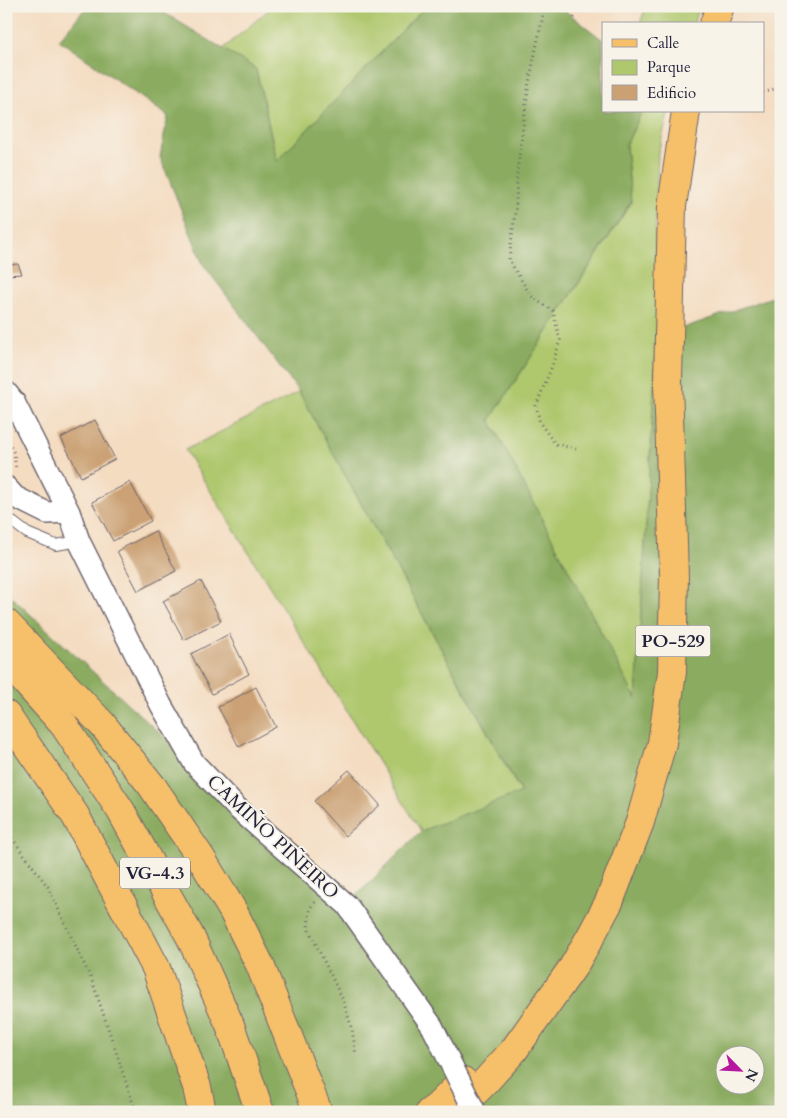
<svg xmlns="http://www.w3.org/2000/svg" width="787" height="1118" font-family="Cardo,serif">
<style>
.green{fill:#afc86e;stroke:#687554}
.forest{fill:#8bac61;stroke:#56674e;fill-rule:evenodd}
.building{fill:#cba174}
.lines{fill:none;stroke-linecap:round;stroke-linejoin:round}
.service-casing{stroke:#6c636a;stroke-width:12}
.minor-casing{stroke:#6c636a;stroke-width:24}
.primary-casing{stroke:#6c636a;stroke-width:30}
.trunk-casing{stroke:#6c636a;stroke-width:30}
.path{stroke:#6c636a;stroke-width:3;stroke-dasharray:1 4;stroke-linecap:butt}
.service{stroke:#fff;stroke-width:10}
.minor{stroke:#fff;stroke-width:21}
.primary{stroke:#f6c06b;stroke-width:28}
.trunk{stroke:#f6c06b;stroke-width:28}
.minor-bridge-casing{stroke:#6c636a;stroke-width:24;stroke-linecap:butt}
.minor-bridge{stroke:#fff;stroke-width:21}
.labels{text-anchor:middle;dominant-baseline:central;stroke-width:4;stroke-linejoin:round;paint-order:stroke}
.shield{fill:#f7f3e8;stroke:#62616f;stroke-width:1}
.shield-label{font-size:18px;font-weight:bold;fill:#22223b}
.street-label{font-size:19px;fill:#22223b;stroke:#f7f3e8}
</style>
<rect width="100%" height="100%" fill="#f7f3e8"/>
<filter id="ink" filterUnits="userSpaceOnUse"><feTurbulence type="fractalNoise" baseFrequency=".02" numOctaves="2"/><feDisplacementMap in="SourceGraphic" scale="10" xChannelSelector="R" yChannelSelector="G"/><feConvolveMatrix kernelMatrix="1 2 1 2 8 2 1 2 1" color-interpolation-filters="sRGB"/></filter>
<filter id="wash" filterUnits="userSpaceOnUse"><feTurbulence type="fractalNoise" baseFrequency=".0096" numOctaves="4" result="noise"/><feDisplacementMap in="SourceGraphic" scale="20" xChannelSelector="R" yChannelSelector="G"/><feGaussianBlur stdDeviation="1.12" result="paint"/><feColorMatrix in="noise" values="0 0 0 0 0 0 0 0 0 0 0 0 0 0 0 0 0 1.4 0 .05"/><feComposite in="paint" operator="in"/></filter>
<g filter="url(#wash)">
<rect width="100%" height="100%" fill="#f4dcc1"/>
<!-- green -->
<path class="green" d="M273,6H426L277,162L256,69L223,49Z
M646,6H701L693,24H640Z
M642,111H669L658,153L655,238L657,337L636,700L490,420L631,203L626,145Z
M299,392L521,793L421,831L185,450Z"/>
<!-- forest -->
<path class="forest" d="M87,6H153L256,69L277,161L426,6H559L603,40V111H642L626,145L631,202L490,420L636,699L657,337L781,294V1112H6V592L347,905L421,831L521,792L299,392L203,264L160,157L168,116L59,40ZM724,1056H754V1086H724Z"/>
<g id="blocks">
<!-- building -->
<path class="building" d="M18,264L22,274L6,275V265Z
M95,420L115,459L81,477L61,438Z
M130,482L151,521L113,541L92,502Z
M155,531L176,571L138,591L117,551Z
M201,581L221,621L184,640L163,601Z
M229,634L249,674L212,694L191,654Z
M256,687L276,727L239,747L218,707Z
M349,770L380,805L345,836L314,801Z"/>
</g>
</g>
<g filter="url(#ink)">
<use href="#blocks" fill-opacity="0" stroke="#6c636a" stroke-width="1"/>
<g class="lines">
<defs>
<path id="service" d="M6,517L27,533L56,545L79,541"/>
<path id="minor" d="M6,392L14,402L69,512L79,541L161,705L194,763L236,807L347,905L432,1026
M6,487L15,497L47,513L69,512"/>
<path id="primary" d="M714,24L720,6
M430,1112L437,1107L463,1081
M455,1112L484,1083L514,1050L573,967L592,934L609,902L640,822L662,743L672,672L674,576L668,382L672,206L686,111"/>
<path id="trunk" d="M6,623L102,724L152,786L201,858L233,911L260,965L318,1112
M6,660L64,725L121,811L191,938L230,1025L260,1112
M6,715L75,815L156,968L197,1087L202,1112"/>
</defs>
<!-- service casing -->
<use href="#service" class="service-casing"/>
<!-- minor casing -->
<use href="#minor" class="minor-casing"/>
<!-- primary casing -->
<use href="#primary" class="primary-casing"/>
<!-- trunk casing -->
<use href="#trunk" class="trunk-casing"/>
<!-- path -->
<path class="path" d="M545,6L529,82L517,172L516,205L509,260L531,296L553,311L560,340L552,366L536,406L540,423L555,444L576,449
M574,18L580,6
M763,92L770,91L781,85
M6,438L14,453L16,470
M6,830L48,887L93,983L136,1112
M315,902L310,908L308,928L343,1000L352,1029L356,1055"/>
<!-- service -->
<use href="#service" class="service"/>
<!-- minor -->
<use href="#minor" class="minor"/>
<!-- primary -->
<use href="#primary" class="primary"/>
<!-- trunk -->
<use href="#trunk" class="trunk"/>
<defs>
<path id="minor-bridge" d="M432,1026L475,1112"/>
</defs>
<!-- minor-bridge casing -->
<use href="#minor-bridge" class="minor-bridge-casing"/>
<!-- minor-bridge -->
<use href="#minor-bridge" class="minor-bridge"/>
</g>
</g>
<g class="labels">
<!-- shield labels -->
<g class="shield">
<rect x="635.5" y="625.5" width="75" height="31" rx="4"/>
<rect x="120" y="857.5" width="70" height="31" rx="4"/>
</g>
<g class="shield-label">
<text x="673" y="641">PO-529</text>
<text x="155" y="873">VG-4.3</text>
</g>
<!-- street labels -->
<g class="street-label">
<text transform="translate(273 837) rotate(43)">CAMIÑO PIÑEIRO</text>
</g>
</g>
<!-- margin -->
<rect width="787" height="1118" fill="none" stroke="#f7f3e8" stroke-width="25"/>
<!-- legend -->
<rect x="602" y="22" width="162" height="90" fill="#f7f3e8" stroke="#a29fa3"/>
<rect x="612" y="39" width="25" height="8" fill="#f6c06b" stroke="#a29fa3"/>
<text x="647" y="48" font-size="15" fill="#22223b">Calle</text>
<rect x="612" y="60" width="25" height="15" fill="#afc86e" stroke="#a29fa3"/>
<text x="647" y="72" font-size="15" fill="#22223b">Parque</text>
<rect x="612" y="85" width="25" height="15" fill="#cba174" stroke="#a29fa3"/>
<text x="647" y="98" font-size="15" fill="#22223b">Edificio</text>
<!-- north arrow -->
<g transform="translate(740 1070) rotate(114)"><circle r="24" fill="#f7f3e8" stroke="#a29fa3"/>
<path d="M0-4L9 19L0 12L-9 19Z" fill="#b5179e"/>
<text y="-8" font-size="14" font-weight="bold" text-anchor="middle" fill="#22223b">N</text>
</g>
</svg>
